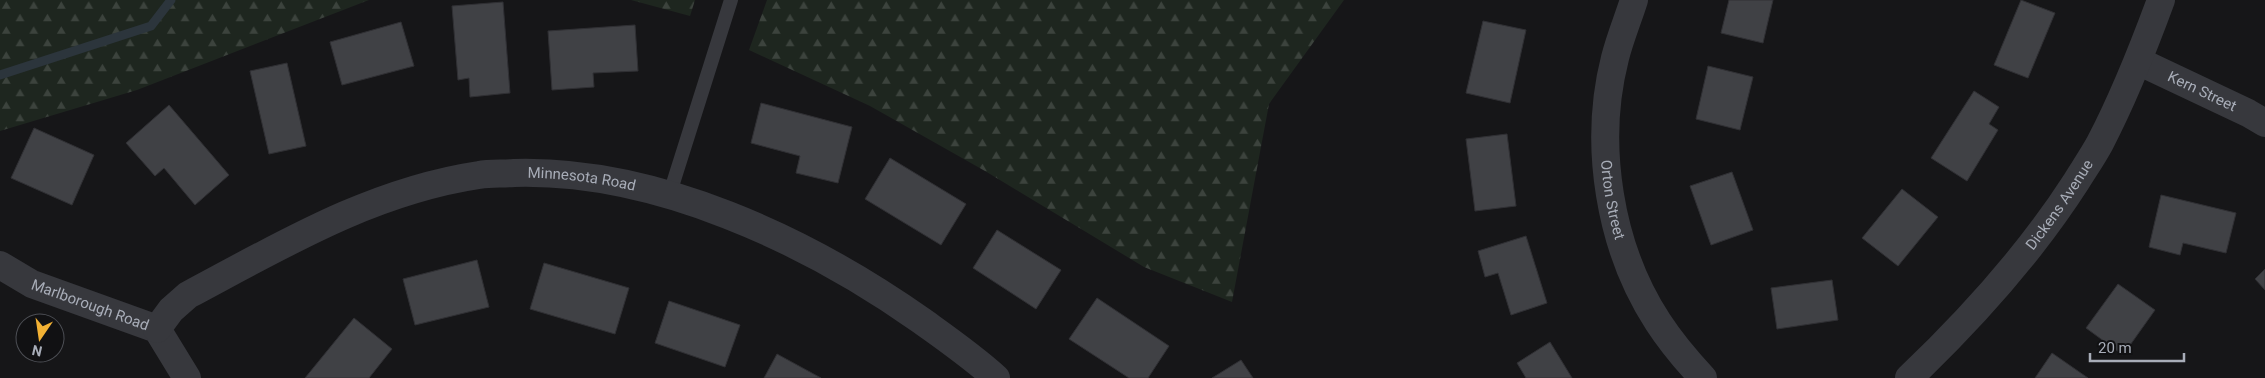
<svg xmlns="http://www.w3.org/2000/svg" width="2265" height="378" font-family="Roboto,sans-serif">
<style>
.forest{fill:url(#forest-firs)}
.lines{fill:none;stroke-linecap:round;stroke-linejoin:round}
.stream{stroke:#2c353c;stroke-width:9}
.building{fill:#404145;stroke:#303034}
.service{stroke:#37383d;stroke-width:14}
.minor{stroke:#37383d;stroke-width:28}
.labels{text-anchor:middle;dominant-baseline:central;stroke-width:5;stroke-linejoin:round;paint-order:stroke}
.street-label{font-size:15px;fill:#a8adb8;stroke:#111113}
</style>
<defs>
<pattern id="forest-firs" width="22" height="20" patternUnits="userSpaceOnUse" patternTransform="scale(1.25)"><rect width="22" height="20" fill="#1e261f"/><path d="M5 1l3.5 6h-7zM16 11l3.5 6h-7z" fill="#3c433d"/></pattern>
</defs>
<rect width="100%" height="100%" fill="#161618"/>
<!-- forest -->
<path class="forest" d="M0,0H369L137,90L0,131Z
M631,0H695L690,16Z
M767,0H1344L1269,104L1232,302L1144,267L985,171L870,106L749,50Z"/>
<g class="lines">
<!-- stream -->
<path class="stream" d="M0,75L151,26L171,0"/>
</g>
<!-- building -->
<path class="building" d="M1729,0H1773L1763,43L1721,33Z
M2021,0L2055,13L2028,78L1994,65Z
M503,2L510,93L470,97L469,78L458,80L452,6Z
M1483,21L1526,30L1510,103L1466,93Z
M401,22L414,66L342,85L330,42Z
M635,25L638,71L593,73L594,87L552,90L548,31Z
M287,63L306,146L269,154L250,71Z
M1708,66L1753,77L1740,130L1696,119Z
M1974,91L1999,107L1989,124L1998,130L1967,181L1931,158Z
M761,103L852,127L838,183L796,173L800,156L751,143Z
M169,105L229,175L195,205L164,168L155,176L126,143Z
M34,128L94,155L72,205L11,178Z
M1507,134L1516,206L1475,211L1466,139Z
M890,158L966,204L941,245L865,199Z
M1732,172L1753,230L1711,245L1690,186Z
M1902,189L1938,217L1898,266L1862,238Z
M2161,195L2236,213L2226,253L2183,243L2180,255L2149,247Z
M997,230L1061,270L1036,309L973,268Z
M1526,236L1547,303L1511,315L1498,273L1485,277L1478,251Z
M477,260L489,307L415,325L403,279Z
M544,263L629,288L615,334L530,309Z
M2265,269V290L2255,279Z
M1832,280L1838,320L1777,329L1771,288Z
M2118,284L2155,310L2123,355L2086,328Z
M1097,298L1169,346L1148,378H1129L1069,339Z
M669,301L740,325L725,367L655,343Z
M354,318L392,349L369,378H305Z
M1550,342L1572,378H1526L1517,363Z
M2052,353L2088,378H2035Z
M777,354L821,378H764Z
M1241,360L1253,378H1212Z"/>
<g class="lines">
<!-- service -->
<path class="service" d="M669,196L731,0"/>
<!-- minor -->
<g class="minor">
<path id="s1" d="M1634,0C1628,19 1620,38 1615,58C1593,144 1609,247 1658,322C1671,342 1687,361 1703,378"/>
<path id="s2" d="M2138,61L2248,113L2265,123"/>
<path id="s3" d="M0,265L32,284L157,329L187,378"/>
<path id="s4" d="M157,329L171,310L188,295C282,245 372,191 479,175C490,173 502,174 514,173C656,169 807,240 922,321C947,339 973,357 996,378"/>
<path id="s5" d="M1909,378C1972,318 2029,255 2076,182C2084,169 2093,156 2100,143C2124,97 2143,49 2161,0"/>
</g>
</g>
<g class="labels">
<!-- street labels -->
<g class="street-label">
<text stroke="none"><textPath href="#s2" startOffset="71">Kern Street</textPath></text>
<text stroke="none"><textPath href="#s4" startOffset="466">Minnesota Road</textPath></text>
<text stroke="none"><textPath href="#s1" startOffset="204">Orton Street</textPath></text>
<text stroke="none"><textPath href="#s5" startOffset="230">Dickens Avenue</textPath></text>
<text stroke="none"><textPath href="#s3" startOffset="99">Marlborough Road</textPath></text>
</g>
</g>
<!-- north arrow -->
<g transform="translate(40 338) rotate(193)"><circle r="24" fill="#111113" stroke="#4d4f55"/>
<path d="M0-4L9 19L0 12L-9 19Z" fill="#f2b134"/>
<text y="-8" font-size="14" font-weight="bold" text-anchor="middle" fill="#a8adb8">N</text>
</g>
<!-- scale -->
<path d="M2090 353v8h94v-8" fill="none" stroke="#a8adb8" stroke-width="2.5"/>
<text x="2098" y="353" font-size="15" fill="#a8adb8" stroke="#111113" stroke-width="4" paint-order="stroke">20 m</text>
</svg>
